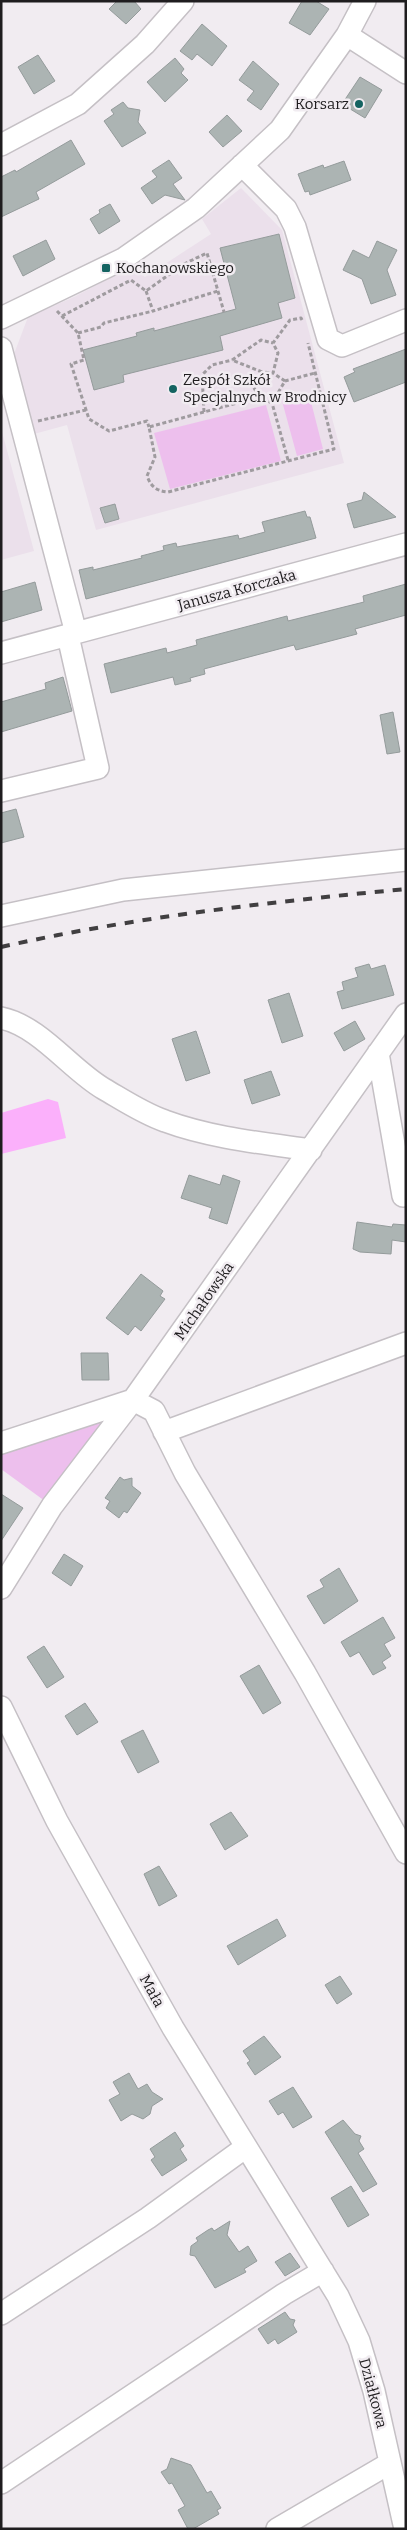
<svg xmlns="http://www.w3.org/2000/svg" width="407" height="2530" font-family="Bitter,serif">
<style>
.built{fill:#ebe0eb}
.green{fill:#edbfed}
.water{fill:#fbb0fb}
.building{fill:#acb4b3;stroke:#949b9b}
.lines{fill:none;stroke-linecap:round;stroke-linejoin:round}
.minor-casing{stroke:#c5c0c5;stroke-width:24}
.path{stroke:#9f9b9f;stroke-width:3;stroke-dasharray:4 2.5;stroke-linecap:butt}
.minor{stroke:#fff;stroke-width:21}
.rail{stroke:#413f41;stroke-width:4;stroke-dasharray:9 9;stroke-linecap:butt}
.poi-dot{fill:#146361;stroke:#f1ecf1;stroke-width:2}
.labels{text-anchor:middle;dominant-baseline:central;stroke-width:5;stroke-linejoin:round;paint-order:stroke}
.poi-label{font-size:15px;fill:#1f1d1f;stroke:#f1ecf1;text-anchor:start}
.street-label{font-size:15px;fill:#1f1d1f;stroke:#f1ecf1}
</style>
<rect width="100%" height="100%" fill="#f1ecf1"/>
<!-- built -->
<path class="built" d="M241,188L282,230L344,463L96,530L67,425L34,434L14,354L28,317L74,297L132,266L145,277L211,234L202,219Z
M1,428L34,551L1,560Z"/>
<!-- green -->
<path class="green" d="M309,394L323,449L297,456L282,401Z
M266,405L281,461L170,489L154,433Z
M110,1414L49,1504L1,1469V1452Z"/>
<!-- water -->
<path class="water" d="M48,1099L58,1102L66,1138L1,1154V1113Z"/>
<!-- building -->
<path class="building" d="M117,1H134L141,9L126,24L109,9Z
M302,1H316L329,9L310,35L289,23Z
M202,24L227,46L212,66L197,54L192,60L180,51Z
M38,55L55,81L34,94L18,67Z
M175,58L184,69L181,73L188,80L165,102L147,82Z
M253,61L279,84L261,110L247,100L254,91L239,80Z
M360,77L382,90L365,118L342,104Z
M123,102L128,108L140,110L138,122L146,133L122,147L104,121L114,114L111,110Z
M227,115L242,131L223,147L209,132Z
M71,140L85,164L36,192L39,199L1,217V177L15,170L16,172Z
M169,160L182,178L173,184L185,200L165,195L152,204L141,188L157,177L152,171Z
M344,161L351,180L310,195L309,191L305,192L298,174L323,165L324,168Z
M110,204L120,221L99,234L90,219L100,213L99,210Z
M279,234L295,298L278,303L282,318L220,336L223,350L123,375L124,382L94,390L83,350L137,336L136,333L154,328V331L236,309L220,248Z
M46,240L55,259L23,276L13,256Z
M377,241L397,250L387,270L396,295L371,304L362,279L343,270L353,250L369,258Z
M406,349V382L354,402L344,377L355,372L353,369Z
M364,492L396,517L354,528L347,504L362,500Z
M115,504L119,519L105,523L100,508Z
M305,511L307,517H310L316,538L86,599L79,570L93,567V570L142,558L141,556L164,550L163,546L176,543L177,547L238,535L239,539L265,532L262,522Z
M35,582L42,610L1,622V592Z
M406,584V615L355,629L357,634L296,650L294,645L204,669L205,674L190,678L191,681L175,685L173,677L111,693L104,664L166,648L167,653L197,645L196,640L287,616L288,621L364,602L363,596Z
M63,677L72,711L1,732V702L46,689L45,683Z
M393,712L400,752L387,754L380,715Z
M16,809L24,837L1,843V813Z
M369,964L371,969L385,965L394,995L342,1009L337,992L344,990L342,982L358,977L355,968Z
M289,993L303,1036L282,1043L268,1000Z
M355,1021L365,1039L344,1051L334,1033Z
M196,1031L210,1073L186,1081L172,1039Z
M271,1071L280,1095L252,1104L244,1080Z
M189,1175L220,1185L223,1175L240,1181L227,1224L209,1218L212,1208L181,1198Z
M357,1222L392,1227L393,1224L406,1225V1242L392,1240L391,1254L360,1252L353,1249Z
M141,1274L163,1291L160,1296L165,1299L141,1331L135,1326L128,1335L106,1318Z
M81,1353H108L109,1380H82Z
M120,1477L124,1480L132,1478V1486L141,1493L127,1513L124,1511L119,1518L106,1508L110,1501L105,1498Z
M1,1494L23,1508L1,1541Z
M64,1554L83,1566L71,1586L52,1573Z
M339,1568L358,1601L324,1624L307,1596L324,1587L320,1580Z
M383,1617L395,1638L384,1644L391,1656L382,1662L386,1668L373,1675L359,1652L350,1657L341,1642Z
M44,1646L64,1677L47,1688L27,1657Z
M259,1665L281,1703L263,1714L240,1676Z
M85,1703L98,1722L77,1735L65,1716Z
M143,1730L159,1762L138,1773L121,1741Z
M231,1812L248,1836L225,1850L210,1824Z
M159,1866L177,1896L159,1906L144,1874Z
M277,1919L286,1936L238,1965L227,1946Z
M340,1976L352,1994L337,2004L325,1985Z
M264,2036L281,2057L255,2075L247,2063L250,2061L243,2051Z
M129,2073L138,2089L147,2084L152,2092L163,2099L152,2106L150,2114L143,2119L132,2114L121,2121L109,2100L120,2094L113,2082Z
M293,2087L312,2117L293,2128L283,2112L278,2115L269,2101Z
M343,2120L355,2134L361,2136L359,2141L364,2149L358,2153L377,2184L363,2192L325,2132Z
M175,2132L184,2146L180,2149L187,2160L162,2176L151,2160L155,2157L150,2149Z
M351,2186L369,2215L348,2227L331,2198Z
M230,2221L227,2235L239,2252L248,2246L257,2261L244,2269L246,2272L215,2288L195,2256L190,2255L191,2246L198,2241L196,2238L208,2230L212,2228L214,2231Z
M290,2253L300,2267L285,2276L275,2262Z
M285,2312L290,2319L295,2320L293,2325L297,2332L278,2344L275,2339L268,2344L258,2329Z
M171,2458L191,2465L207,2493L211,2491L221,2508L217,2510L219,2514L193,2529H188L178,2510L185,2506L172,2483L169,2484L161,2472L167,2469Z"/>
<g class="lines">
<defs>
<path id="minor" d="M347,35L406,73
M1,145L78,104L145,44L183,1
M242,165L286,209L295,227L328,339L342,346L406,320
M1,318L123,259L196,208L280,130L347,35L365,1
M1,348L76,633
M1,653L406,544
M1,791L98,768L68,636
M1,916L123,890L406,860
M1,1018C40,1026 71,1070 104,1089C123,1100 144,1114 165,1121C211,1138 262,1143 311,1150
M378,1053L403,1196
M164,1432L406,1343
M1,1443L133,1400L154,1411L185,1473L305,1673L406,1853
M1,1588L52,1506L133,1400L406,1014
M1,1707L57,1821L173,2028L338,2296L359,2341L374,2391L405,2529
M1,2314L148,2218L246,2147
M1,2483L284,2294L323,2271
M277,2529L390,2463"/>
</defs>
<!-- minor casing -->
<use href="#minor" class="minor-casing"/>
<!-- path -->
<path class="path" d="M146,291L153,311L218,291
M57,311L78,333L84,360L71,364L89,419L109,431L147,421L149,427
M62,316L131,280L146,291L184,264L207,253L224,312
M78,333L101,327L104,323L153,311
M262,372L232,360L261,340L273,343
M285,381L273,373L278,353L273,343L290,320L301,318L302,320
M259,397L253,386L262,372L273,373
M272,403L259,397L149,427L155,457L147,476C151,487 157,491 168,492L334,449L308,343
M204,412L202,375L212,365L232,360
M38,421L86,410
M288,460L272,403L285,381L315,373"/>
<!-- minor -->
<use href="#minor" class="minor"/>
<!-- rail -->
<path class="rail" d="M1,947C134,917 270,902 406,889"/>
</g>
<!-- markers -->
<g class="poi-dot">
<circle cx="359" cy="104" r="5"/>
<rect x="101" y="263" width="10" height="10" rx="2.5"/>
<circle cx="173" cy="389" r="5"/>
</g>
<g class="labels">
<!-- poi labels -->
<g class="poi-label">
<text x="349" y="104" text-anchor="end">Korsarz</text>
<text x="116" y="268">Kochanowskiego</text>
<text x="183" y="380">Zespół Szkół<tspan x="183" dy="17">Specjalnych w Brodnicy</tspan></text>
</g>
<!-- street labels -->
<g class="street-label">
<text transform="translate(237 590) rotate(-15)">Janusza Korczaka</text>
<text transform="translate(204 1301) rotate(-55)">Michałowska</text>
<text transform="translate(152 1991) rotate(61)">Mała</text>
<text transform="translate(373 2393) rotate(75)">Działkowa</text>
</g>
</g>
<!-- border -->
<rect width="407" height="2530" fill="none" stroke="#1f1d1f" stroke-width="5"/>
</svg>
